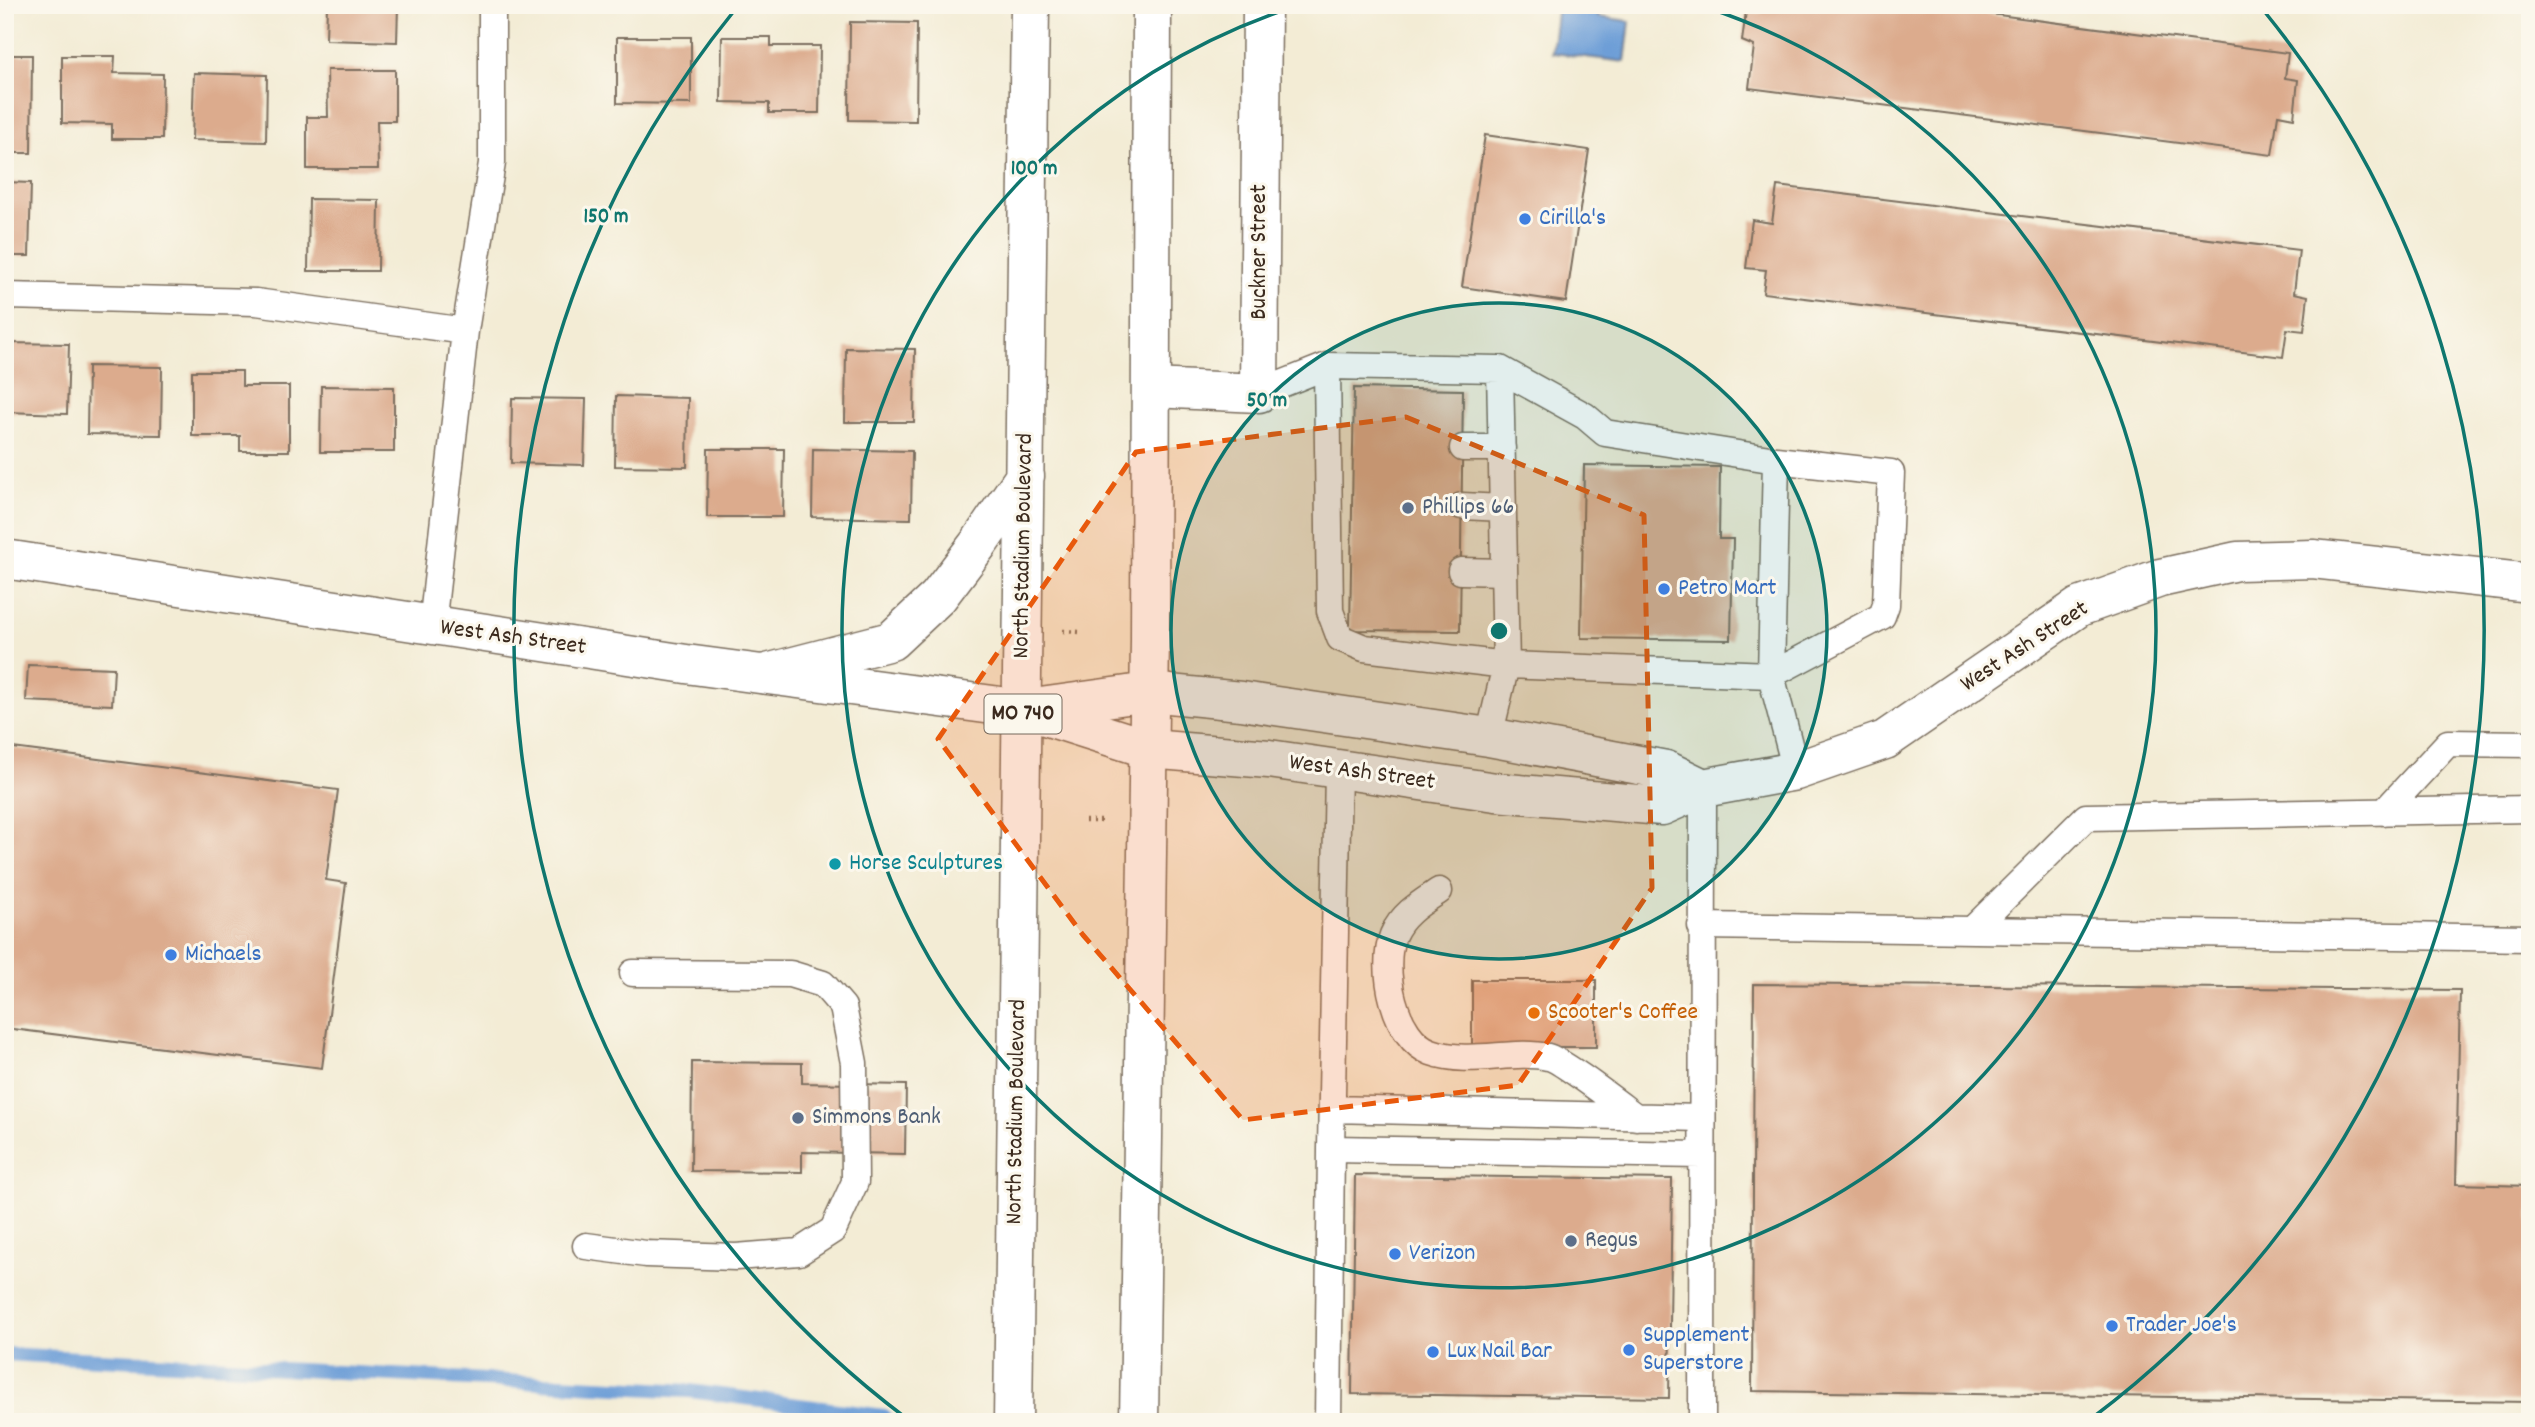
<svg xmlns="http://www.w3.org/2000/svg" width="2535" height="1427" font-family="Dekko,sans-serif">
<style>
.water{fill:#6d9ed7;stroke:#54647a;stroke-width:2}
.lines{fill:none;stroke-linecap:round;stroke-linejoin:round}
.stream{stroke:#6d9ed7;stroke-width:14}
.building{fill:#dcab8d}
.lane-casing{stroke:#7b6e5e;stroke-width:29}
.street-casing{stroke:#7b6e5e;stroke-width:41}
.secondary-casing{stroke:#7b6e5e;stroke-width:41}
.primary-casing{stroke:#7b6e5e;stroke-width:41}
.path{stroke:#7b6e5e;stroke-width:4.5;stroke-dasharray:2 5;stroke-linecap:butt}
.lane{stroke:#fff;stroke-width:26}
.street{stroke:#fff;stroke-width:38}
.secondary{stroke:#fff;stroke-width:38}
.primary{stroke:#fff;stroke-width:38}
.marked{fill:#e8590c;fill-opacity:0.2;stroke:#e8590c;stroke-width:5;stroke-dasharray:14 9;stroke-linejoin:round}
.ring{fill:none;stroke:#0f766e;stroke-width:3.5}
.shop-dot{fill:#3f7fe0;stroke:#fbf7ec;stroke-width:2.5}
.service-dot{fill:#5c6f8a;stroke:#fbf7ec;stroke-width:2.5}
.culture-dot{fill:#0f9aa8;stroke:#fbf7ec;stroke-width:2.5}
.food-dot{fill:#e8710a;stroke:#fbf7ec;stroke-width:2.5}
.labels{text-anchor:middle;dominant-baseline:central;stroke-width:6;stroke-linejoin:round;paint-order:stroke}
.shield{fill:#fbf7ec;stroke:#75685c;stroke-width:2}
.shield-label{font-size:23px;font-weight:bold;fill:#3b2a1e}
.shop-label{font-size:24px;fill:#366cbe;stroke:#fbf7ec;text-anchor:start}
.street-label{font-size:24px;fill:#3b2a1e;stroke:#fbf7ec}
.service-label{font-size:24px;fill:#4e5e75;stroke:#fbf7ec;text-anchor:start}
.culture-label{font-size:24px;fill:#0d838f;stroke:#fbf7ec;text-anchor:start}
.food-label{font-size:24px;fill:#c56008;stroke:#fbf7ec;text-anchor:start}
.centre{fill:#0f766e;stroke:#fbf7ec;stroke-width:3.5}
.ring-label{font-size:21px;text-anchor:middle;font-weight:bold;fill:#0f766e;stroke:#fbf7ec;stroke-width:6;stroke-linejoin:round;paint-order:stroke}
</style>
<rect width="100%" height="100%" fill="#fbf7ec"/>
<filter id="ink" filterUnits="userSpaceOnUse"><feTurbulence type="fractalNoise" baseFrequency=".0143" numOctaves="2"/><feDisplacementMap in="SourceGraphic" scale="14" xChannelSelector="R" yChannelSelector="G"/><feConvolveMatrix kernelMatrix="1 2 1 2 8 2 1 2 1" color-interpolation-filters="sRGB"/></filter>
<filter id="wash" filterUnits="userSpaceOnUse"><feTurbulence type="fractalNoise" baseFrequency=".00686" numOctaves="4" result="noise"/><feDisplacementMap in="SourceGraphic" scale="28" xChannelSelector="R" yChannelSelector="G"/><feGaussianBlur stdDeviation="1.57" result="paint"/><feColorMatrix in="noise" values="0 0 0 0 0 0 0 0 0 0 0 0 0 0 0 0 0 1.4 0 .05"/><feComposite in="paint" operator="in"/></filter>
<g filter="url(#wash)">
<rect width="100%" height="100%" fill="#f3ecd5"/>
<!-- water -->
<path class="water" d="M1558,5H1599L1598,17L1630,21L1625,62L1552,53Z"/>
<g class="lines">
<!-- stream -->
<path class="stream" d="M5,1354L690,1391L884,1416"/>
</g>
<g id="blocks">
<!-- building -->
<path class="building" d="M327,5H398L397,42L326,40Z
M1762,5H1922L2288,53L2285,78L2298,80L2294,118L2278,115L2272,155L1749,88L1754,46L1742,41L1746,11L1761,13Z
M850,22L917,23L916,121L849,120Z
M617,37H691V104L617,103Z
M722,37H771V46H820L819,113H769V103L721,102Z
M5,55H32L31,153H5Z
M62,56H115L114,73L163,74L162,139H112V124L62,123Z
M327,70H395V121H377L378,169H307V117H328Z
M194,73L267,75L266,142L192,140Z
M1485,135L1589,150L1566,302L1462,287Z
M5,182L31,183L29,256H5Z
M1777,186L2299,250L2294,293L2308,296L2304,331L2287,329L2283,357L1763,293L1766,270L1746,268L1752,220L1772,223Z
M309,199L379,200L378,271H308Z
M5,343L69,344L67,414L5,412Z
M846,348L915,349L914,422H845Z
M88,366L162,367L161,435L87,434Z
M192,371H242V386H289V451H240V436H192Z
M321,386L394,387V452H320Z
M1354,388L1463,390L1460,631L1350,630Z
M616,396L688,398L687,467L615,466Z
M512,398L586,399L584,465L511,463Z
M708,449H784L783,517H707Z
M813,449L912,451L911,519L812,517Z
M1584,465L1720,467L1719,539H1733L1731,640L1581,638Z
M28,665L114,668L112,705L26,701Z
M5,747L338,790L326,880L346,883L322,1068L5,1028Z
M1472,980H1596V1047H1472Z
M1754,984L2460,990L2456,1184L2530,1186V1402L1752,1391Z
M692,1062L802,1063V1083L906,1085L905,1154L802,1152V1172L691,1171Z
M1355,1175L1672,1179L1669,1398L1352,1394Z"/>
</g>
</g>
<g filter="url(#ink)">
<use href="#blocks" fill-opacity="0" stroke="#7b6e5e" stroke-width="2"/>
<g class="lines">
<defs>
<path id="lane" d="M5,296L256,302L465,331
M1327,366L1330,611L1340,638L1364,648L1506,665L1771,675L1882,616L1886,605L1891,473L1776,460L1605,433L1585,416L1500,369
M1259,393L1327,366L1500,369L1506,665L1489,737
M1463,448H1502
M1776,460L1771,675L1796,771
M1462,506L1503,508
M1461,571L1504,572
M432,626L465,331L492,163V5
M2384,812L2448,743L2530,744
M1439,891C1421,903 1402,914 1393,935C1380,968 1394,1039 1431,1052C1471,1066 1511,1049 1548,1057C1560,1059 1621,1106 1636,1117
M1701,926L2530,938
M1972,930L2086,817L2530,809
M1332,1109L1701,1118
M1331,1149L1338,770
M586,1246L646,1254L736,1257L799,1252L833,1230L855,1182L854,1063L843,1007L823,984L790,974L633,973
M1328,1422L1331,1149L1701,1155
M1702,1422L1703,788"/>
<path id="street" d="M1152,388L1259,393L1262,5"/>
<path id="secondary" d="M5,559L686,664L1023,709L1149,749L1269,759L1496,792L1662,806L1703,788L1796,771L1885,740L2079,607L2160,578L2237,561L2313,559L2530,583
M1033,708L1149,692L1241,701L1489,737L1666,770L1703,788"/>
<path id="primary" d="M763,674L891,641L938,597L979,543L1025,476
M1013,1422L1030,5
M1139,1422L1150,640L1152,5"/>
</defs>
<!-- lane casing -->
<use href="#lane" class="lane-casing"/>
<!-- street casing -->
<use href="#street" class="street-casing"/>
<!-- secondary casing -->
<use href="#secondary" class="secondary-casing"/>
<!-- primary casing -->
<use href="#primary" class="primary-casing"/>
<!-- path -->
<path class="path" d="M1063,631L1080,632
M1085,821H1106"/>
<!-- lane -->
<use href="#lane" class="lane"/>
<!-- street -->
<use href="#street" class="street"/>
<!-- secondary -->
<use href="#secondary" class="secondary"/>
<!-- primary -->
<use href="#primary" class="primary"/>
</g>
</g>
<!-- marked area -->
<path class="marked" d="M1406,417L1644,515L1652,888L1518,1085L1243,1120L1083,935L938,739L1136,452Z"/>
<!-- distance rings -->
<circle cx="1499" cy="631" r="328" fill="#0f766e" fill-opacity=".12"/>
<g class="ring">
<circle cx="1499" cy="631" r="328"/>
<path d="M1702 6A657 657 0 1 1 1296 6"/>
<path d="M906 1418A985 985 0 0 1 734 11M2264 11A985 985 0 0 1 2092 1418"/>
</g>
<!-- markers -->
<g class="shop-dot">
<circle cx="1525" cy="219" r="7"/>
<circle cx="1664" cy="589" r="7"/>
<circle cx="171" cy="955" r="7"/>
<circle cx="1395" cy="1254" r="7"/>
<circle cx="2112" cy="1326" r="7"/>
<circle cx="1629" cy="1350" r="7"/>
<circle cx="1433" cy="1352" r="7"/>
</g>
<g class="service-dot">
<circle cx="1408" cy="508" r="7"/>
<circle cx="798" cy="1118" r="7"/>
<circle cx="1571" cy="1241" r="7"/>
</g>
<circle class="culture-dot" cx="835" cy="864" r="7"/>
<circle class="food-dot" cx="1534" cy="1013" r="7"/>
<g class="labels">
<!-- shield labels -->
<rect class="shield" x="984.5" y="694.5" width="77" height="39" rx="5"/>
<g class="shield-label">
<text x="1023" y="714">MO 740</text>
</g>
<!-- shop labels -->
<g class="shop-label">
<text x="1539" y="219">Cirilla's</text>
<text x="1678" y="589">Petro Mart</text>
<text x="185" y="955">Michaels</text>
<text x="1409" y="1254">Verizon</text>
<text x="2126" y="1326">Trader Joe's</text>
<text x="1643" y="1336">Supplement<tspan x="1643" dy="28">Superstore</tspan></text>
<text x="1447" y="1352">Lux Nail Bar</text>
</g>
<!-- street labels -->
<g class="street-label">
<text transform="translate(1260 252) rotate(-90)">Buckner Street</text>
<text transform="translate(1024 546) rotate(-89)">North Stadium Boulevard</text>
<text transform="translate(513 638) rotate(8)">West Ash Street</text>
<text transform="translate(2025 647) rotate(-33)">West Ash Street</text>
<text transform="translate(1362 773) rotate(8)">West Ash Street</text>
<text transform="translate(1017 1112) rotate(-89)">North Stadium Boulevard</text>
</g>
<!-- service labels -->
<g class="service-label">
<text x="1422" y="508">Phillips 66</text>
<text x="812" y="1118">Simmons Bank</text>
<text x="1585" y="1241">Regus</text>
</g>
<!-- culture labels -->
<g class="culture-label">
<text x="849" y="864">Horse Sculptures</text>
</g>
<!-- food labels -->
<g class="food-label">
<text x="1548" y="1013">Scooter's Coffee</text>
</g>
</g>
<circle cx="1499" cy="631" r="10" class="centre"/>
<g class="ring-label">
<text x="1034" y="174">100 m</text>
<text x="606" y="222">150 m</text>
<text x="1267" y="406">50 m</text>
</g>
<!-- margin -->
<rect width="2535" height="1427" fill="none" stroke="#fbf7ec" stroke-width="28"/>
</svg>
